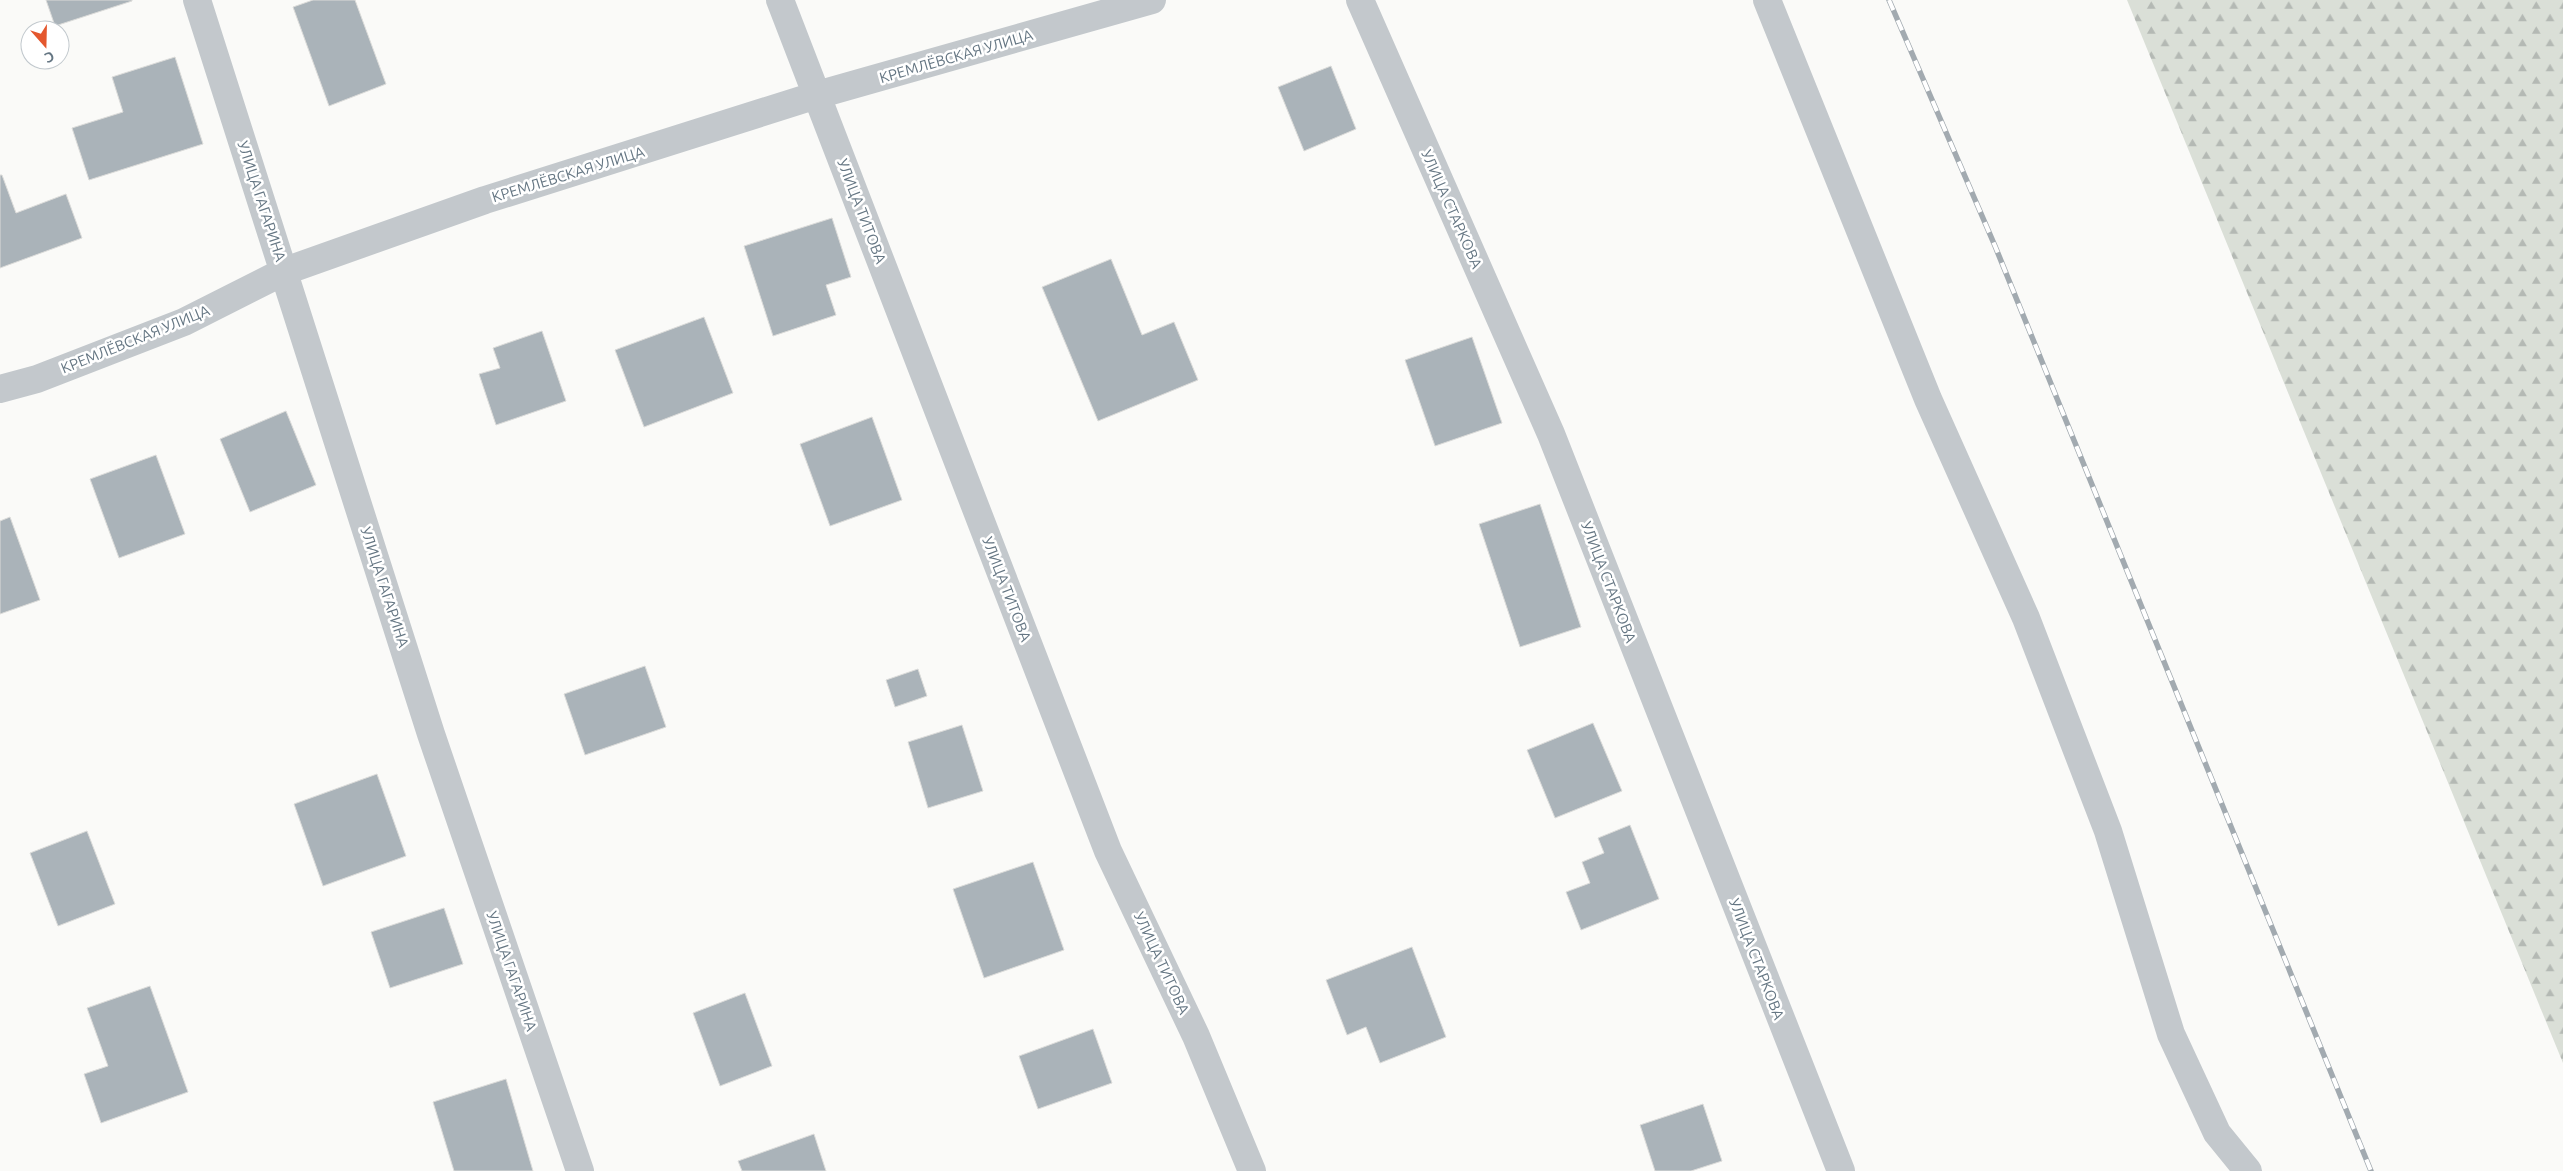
<svg xmlns="http://www.w3.org/2000/svg" width="2563" height="1171" font-family="Ubuntu,sans-serif">
<style>
.forest{fill:url(#forest-firs)}
.building{fill:#aab3b9;stroke:#dcdcda}
.lines{fill:none;stroke-linecap:round;stroke-linejoin:round}
.minor{stroke:#c3c8cc;stroke-width:28}
.rail-casing{stroke:#a2aab0;stroke-width:5.5}
.rail{stroke:#fff;stroke-width:4;stroke-dasharray:11;stroke-linecap:butt}
.labels{text-anchor:middle;dominant-baseline:central;stroke-width:5;stroke-linejoin:round;paint-order:stroke}
.street-label{font-size:15px;fill:#657683;stroke:#fff}
</style>
<defs>
<pattern id="forest-firs" width="22" height="20" patternUnits="userSpaceOnUse" patternTransform="scale(1.25)"><rect width="22" height="20" fill="#dadfd7"/><path d="M5 1l3.5 6h-7zM16 11l3.5 6h-7z" fill="#b4b9b4"/></pattern>
</defs>
<rect width="100%" height="100%" fill="#fafaf8"/>
<!-- forest -->
<path class="forest" d="M2127,0H2563V1063Z"/>
<!-- building -->
<path class="building" d="M46,0H132V1L55,26Z
M313,0H355L386,84L329,106L293,7Z
M175,57L203,144L89,180L72,128L123,112L112,77Z
M1331,66L1356,129L1304,151L1278,87Z
M0,175H2L16,213L66,194L82,238L0,268Z
M832,218L851,277L826,285L836,315L773,336L744,246Z
M1111,259L1142,335L1174,322L1198,380L1098,421L1042,287Z
M704,317L733,393L644,427L615,350Z
M542,331L566,401L496,425L479,374L500,368L493,348Z
M1472,337L1502,423L1435,446L1405,360Z
M286,411L316,485L250,512L220,439Z
M872,417L902,500L830,526L800,444Z
M156,455L185,534L119,558L90,479Z
M1540,504L1581,627L1520,647L1479,524Z
M10,517L40,600L0,614V521Z
M645,666L666,727L585,755L564,694Z
M918,669L927,696L895,707L886,680Z
M1593,723L1622,791L1555,818L1527,750Z
M962,725L983,791L928,808L908,742Z
M377,774L406,856L323,886L294,804Z
M1630,825L1659,899L1581,930L1566,892L1590,883L1582,862L1604,853L1598,838Z
M87,831L115,904L58,926L30,853Z
M1033,862L1064,950L984,978L953,889Z
M444,908L463,964L390,988L371,932Z
M1412,947L1446,1037L1380,1063L1366,1027L1347,1035L1326,980Z
M150,986L188,1092L101,1123L84,1074L108,1066L87,1008Z
M745,993L772,1066L720,1086L693,1013Z
M1093,1029L1112,1083L1038,1109L1019,1056Z
M506,1079L533,1171H454L433,1102Z
M1703,1104L1722,1161L1691,1171H1655L1640,1125Z
M814,1134L826,1171H742L738,1161Z"/>
<g class="lines">
<!-- minor -->
<path class="minor" d="M197,0L431,734L580,1171
M780,0L1108,851L1196,1036L1252,1171
M1360,0L1551,434L1841,1171
M1767,0L1928,399L2026,618L2108,831L2171,1034L2217,1133L2248,1171
M0,389L37,379L184,322L285,271L485,200L817,95L1152,0"/>
<defs>
<path id="rail" d="M1889,0L1995,246L2371,1171"/>
</defs>
<!-- rail casing -->
<use href="#rail" class="rail-casing"/>
<!-- rail -->
<use href="#rail" class="rail"/>
</g>
<g class="labels">
<!-- street labels -->
<g class="street-label">
<text transform="translate(956 56) rotate(-16)">КРЕМЛЁВСКАЯ УЛИЦА</text>
<text transform="translate(568 174) rotate(-17)">КРЕМЛЁВСКАЯ УЛИЦА</text>
<text transform="translate(262 201) rotate(72)">УЛИЦА ГАГАРИНА</text>
<text transform="translate(1452 209) rotate(66)">УЛИЦА СТАРКОВА</text>
<text transform="translate(862 211) rotate(69)">УЛИЦА ТИТОВА</text>
<text transform="translate(135 339) rotate(-22)">КРЕМЛЁВСКАЯ УЛИЦА</text>
<text transform="translate(1609 582) rotate(69)">УЛИЦА СТАРКОВА</text>
<text transform="translate(385 587) rotate(72)">УЛИЦА ГАГАРИНА</text>
<text transform="translate(1007 589) rotate(69)">УЛИЦА ТИТОВА</text>
<text transform="translate(1757 959) rotate(69)">УЛИЦА СТАРКОВА</text>
<text transform="translate(1162 963) rotate(65)">УЛИЦА ТИТОВА</text>
<text transform="translate(512 971) rotate(71)">УЛИЦА ГАГАРИНА</text>
</g>
</g>
<!-- north arrow -->
<g transform="translate(45 45) rotate(160)"><circle r="24" fill="#ffffff" stroke="#c1c8cd"/>
<path d="M0-4L9 19L0 12L-9 19Z" fill="#e4572e"/>
<text y="-8" font-size="14" font-weight="bold" text-anchor="middle" fill="#657683">С</text>
</g>
</svg>
